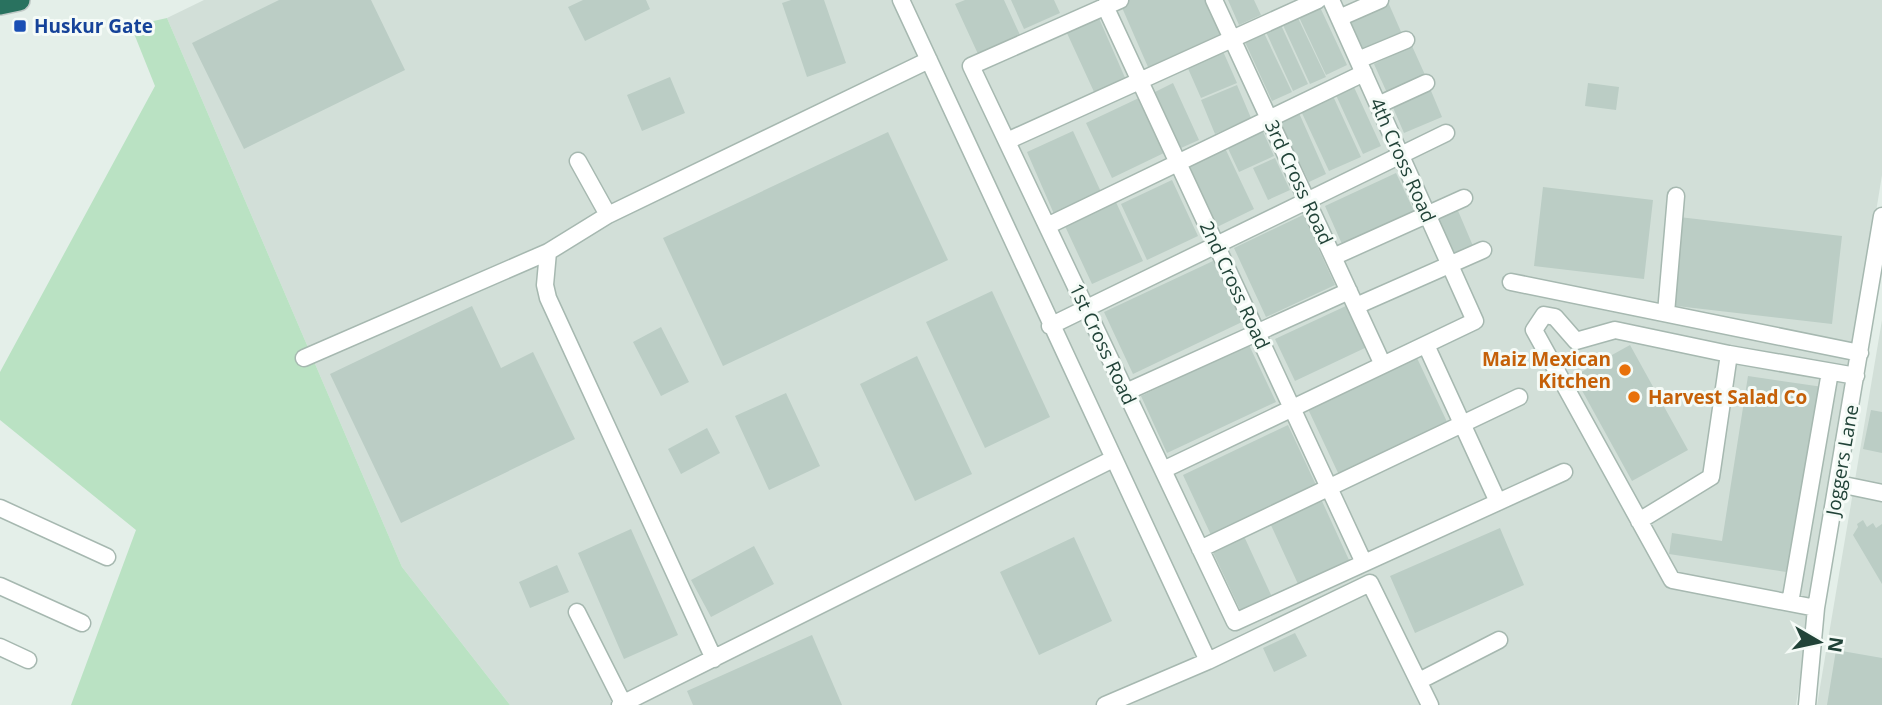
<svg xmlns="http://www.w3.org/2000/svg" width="1882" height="705" font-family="'Open Sans',sans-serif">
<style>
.built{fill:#d2dfd8}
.green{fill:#bae2c3}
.building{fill:#bbcdc5}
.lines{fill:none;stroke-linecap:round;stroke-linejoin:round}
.minor-casing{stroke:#a6b8b0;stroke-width:19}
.highway-casing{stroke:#c1cac7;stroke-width:24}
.minor{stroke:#fff;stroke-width:16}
.highway{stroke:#29725f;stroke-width:21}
.transit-dot{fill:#1a4fb4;stroke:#f5fbf7;stroke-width:2.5}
.food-dot{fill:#e8710a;stroke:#f5fbf7;stroke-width:2.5}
.labels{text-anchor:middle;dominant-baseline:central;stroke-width:6;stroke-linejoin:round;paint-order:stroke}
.transit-label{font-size:19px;font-weight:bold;fill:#164399;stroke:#f5fbf7;text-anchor:start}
.street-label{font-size:19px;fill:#214338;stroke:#f5fbf7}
.food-label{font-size:19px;font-weight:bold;fill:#c56008;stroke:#f5fbf7;text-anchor:end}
</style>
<rect width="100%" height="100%" fill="#e4efe9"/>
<!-- built -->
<path class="built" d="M204,0H1882V175L1796,705H510L402,567L167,18Z
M1882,320V705H1817Z"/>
<!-- green -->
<path class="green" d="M167,18L402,567L510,705H71L136,530L0,420V372L155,86L131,26Z"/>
<!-- building -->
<path class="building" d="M279,0H371L405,70L244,149L192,43Z
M583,0H646L650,9L585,41L568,7Z
M791,0H824L846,63L807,77L782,3Z
M965,0H1004L1020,35L978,54L955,4Z
M1011,0H1054L1060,13L1024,29Z
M1127,0H1206L1221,34L1148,67L1120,3Z
M1228,0H1254L1261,15L1239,25Z
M1388,2L1402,34L1363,52L1348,19Z
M1319,5L1347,65L1326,75L1298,15Z
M1098,16L1126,80L1095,94L1066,31Z
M1298,18L1326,77L1310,84L1283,25Z
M1281,25L1308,84L1293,91L1266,32Z
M1264,33L1292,92L1272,101L1245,42Z
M1412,46L1426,77L1388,95L1374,64Z
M1222,49L1237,83L1201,98L1186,64Z
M670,77L685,113L642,131L627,95Z
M1173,83L1199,140L1181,148L1155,92Z
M1588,83L1619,87L1616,110L1585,106Z
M1237,85L1251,118L1215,134L1201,100Z
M1353,85L1381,146L1363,154L1335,93Z
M1429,86L1442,117L1404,133L1391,103Z
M1333,96L1361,157L1329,171L1301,111Z
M1141,97L1166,152L1112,178L1086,123Z
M1299,113L1326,174L1309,182L1280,121Z
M1260,125L1274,156L1239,172L1225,142Z
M1073,131L1101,192L1054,214L1027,152Z
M888,132L948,260L723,366L663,238Z
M1225,148L1254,209L1217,227L1188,166Z
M1275,158L1290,190L1268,200L1253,168Z
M1396,173L1414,211L1342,244L1325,206Z
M1172,180L1198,236L1147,260L1121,204Z
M1543,187L1653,200L1644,279L1534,266Z
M1115,200L1143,261L1092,284L1064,224Z
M1456,206L1473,246L1451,256L1434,216Z
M1303,215L1335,285L1266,317L1234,248Z
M1679,217L1842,236L1832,324L1668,305Z
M1213,261L1242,322L1133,374L1104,312Z
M992,291L1050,417L985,448L926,322Z
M1348,305L1367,347L1295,381L1275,339Z
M472,306L501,368L533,352L575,439L401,523L330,374Z
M661,327L689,382L661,396L633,342Z
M1249,345L1276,402L1167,453L1141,396Z
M1630,345L1688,450L1632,481L1574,376Z
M917,356L972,474L915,501L860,384Z
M1417,358L1448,424L1339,475L1308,409Z
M1748,376L1823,387L1793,573L1669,554L1672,533L1722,541Z
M786,393L820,466L769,490L735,416Z
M1871,410L1882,412V453L1863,449Z
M1288,425L1316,485L1211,535L1183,475Z
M707,428L720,453L681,474L668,449Z
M1321,499L1349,560L1298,584L1270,523Z
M1863,520L1867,527L1873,523L1876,528L1882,524V584L1853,535L1858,527L1857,524Z
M1500,528L1524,585L1415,633L1390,576Z
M631,529L678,635L624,659L578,553Z
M1243,534L1272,597L1241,612L1211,548Z
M1074,537L1112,621L1039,655L1000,572Z
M754,546L774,584L711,617L691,580Z
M557,565L569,592L530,608L519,582Z
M1295,633L1307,656L1274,672L1263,648Z
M812,635L842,705H693L687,691Z
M1836,650L1882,658V705H1827Z"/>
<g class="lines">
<defs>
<path id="minor" d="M901,0L1208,661L1105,705
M1120,0L971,66L1235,622L1564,472
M1214,0L1383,365
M1105,6L1364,563
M1339,18L1380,0
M1358,60L1406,40
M1378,105L1426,83
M1007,141L1318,0
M578,161L608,215
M1047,226L1364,73
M1333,257L1464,198
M1511,282L1860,353
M1356,306L1483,250
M1666,313L1676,196
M1050,326L1446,133
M1426,345L1498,502
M1729,354L1856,376
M304,358L548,252
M1126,392L1349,291
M1163,470L1475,321L1331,0
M1839,484L1882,493
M0,508L107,557
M1639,521L1711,477L1729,354L1615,330L1576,341L1555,317L1544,315L1534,330L1672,580L1816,608
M1200,549L1519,397
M0,586L82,623
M1790,603L1830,372
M577,612L623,703
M0,647L28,660
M714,659L548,298L545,285L548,252L608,215L929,60
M1208,661L1370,583L1430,705
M1419,681L1499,640
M620,705L1113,459
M1807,705L1816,608L1882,216"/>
<path id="highway" d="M0,4L19,0"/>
</defs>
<!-- minor casing -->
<use href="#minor" class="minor-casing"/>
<!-- highway casing -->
<use href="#highway" class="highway-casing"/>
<!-- minor -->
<use href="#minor" class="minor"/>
<!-- highway -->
<use href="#highway" class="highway"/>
</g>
<!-- markers -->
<rect class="transit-dot" x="13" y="19" width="14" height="14" rx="3.5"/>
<g class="food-dot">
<circle cx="1625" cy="370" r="7"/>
<circle cx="1634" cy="397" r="7"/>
</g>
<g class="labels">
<!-- transit labels -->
<g class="transit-label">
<text x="34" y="26">Huskur Gate</text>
</g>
<!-- street labels -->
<g class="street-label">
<text transform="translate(1403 160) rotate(66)">4th Cross Road</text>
<text transform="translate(1299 182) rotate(65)">3rd Cross Road</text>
<text transform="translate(1235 285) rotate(65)">2nd Cross Road</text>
<text transform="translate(1103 344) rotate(65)">1st Cross Road</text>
<text transform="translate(1842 460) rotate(-80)">Joggers Lane</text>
</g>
<!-- food labels -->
<g class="food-label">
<text x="1611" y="359">Maiz Mexican<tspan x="1611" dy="22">Kitchen</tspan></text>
<text x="1648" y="397" text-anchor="start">Harvest Salad Co</text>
</g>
</g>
<!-- north arrow -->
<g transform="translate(1819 642) rotate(99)" stroke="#f5fbf7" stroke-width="5" paint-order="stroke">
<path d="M0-5L12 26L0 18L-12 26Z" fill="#214338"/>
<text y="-10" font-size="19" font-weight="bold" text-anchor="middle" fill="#214338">N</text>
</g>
</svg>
